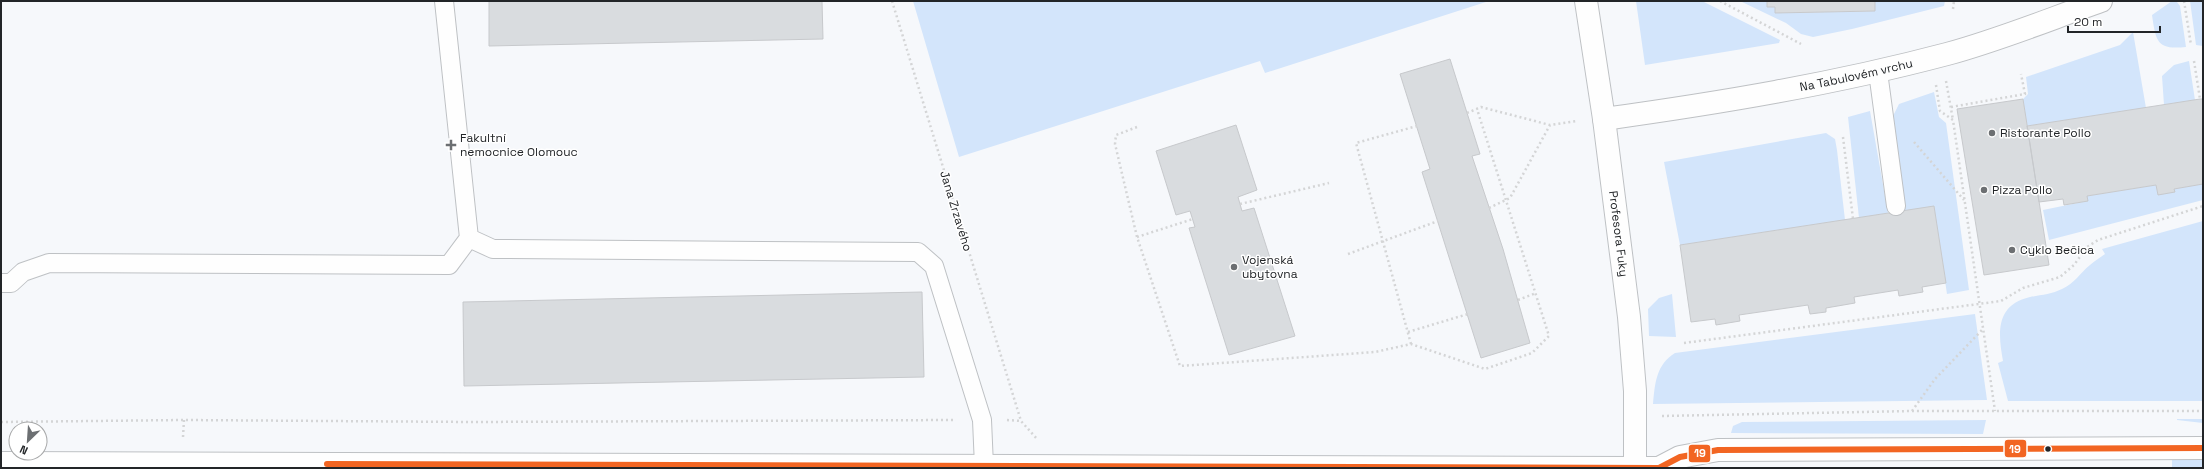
<svg xmlns="http://www.w3.org/2000/svg" width="2204" height="469" font-family="'Space Grotesk',sans-serif">
<style>
.grass{fill:#d3e5fb}
.building{fill:#d9dcdf;stroke:#c7c9cc}
.lines{fill:none;stroke-linecap:round;stroke-linejoin:round}
.service-casing{stroke:#bec1c4;stroke-width:20}
.minor-casing{stroke:#bec1c4;stroke-width:24}
.tertiary-casing{stroke:#bec1c4;stroke-width:24}
.path{stroke:#d4d5d6;stroke-width:2.5;stroke-dasharray:2 3;stroke-linecap:butt}
.service{stroke:#fefefe;stroke-width:18}
.minor{stroke:#fefefe;stroke-width:22}
.tertiary{stroke:#fefefe;stroke-width:22}
.bus-1-casing{stroke:#fff;stroke-width:9}
.bus-1{stroke:#f26522;stroke-width:6}
.poi-dot{fill:#6c6f72;stroke:#fff;stroke-width:1.5}
.bus-dot{fill:#222528;stroke:#fff;stroke-width:1.5}
.labels{text-anchor:middle;dominant-baseline:central;stroke-width:3;stroke-linejoin:round;paint-order:stroke}
.street-label{font-size:12px;fill:#222528;stroke:#fff}
.poi-label{font-size:12px;fill:#222528;stroke:#fff;text-anchor:start}
.line-badge{stroke:#fff;stroke-width:1.5}
.badge-label{font-size:11px;text-anchor:middle;font-weight:bold;fill:#fff}
</style>
<rect width="100%" height="100%" fill="#f6f8fb"/>
<!-- grass -->
<path class="grass" d="M913,1H1489L1265,73L1260,61L959,157Z
M1636,1H1702L1780,40L1779,43L1645,65Z
M1740,1H1767V7H1775L1776,13L1875,11V1H1945L1944,6L1852,29L1813,37L1801,34L1786,23Z
M2172,1L2177,2L2180,6L2186,47C2157,50 2156,42 2152,15Z
M2190,1H2203V46L2196,45Z
M2133,32L2146,108L2027,126L2023,99L2028,94L2026,77L2120,45Z
M2189,61L2195,100L2164,105L2162,76L2174,65Z
M1934,92L1939,117L1946,123L1969,290L1947,294L1934,207L1904,211L1893,116L1899,104Z
M1870,111L1888,213L1859,218L1848,117Z
M1826,133L1835,139L1837,150L1845,220L1680,245L1664,162Z
M2203,177V200L2049,240L2043,210L2087,201V196L2156,185L2158,194L2174,192V189L2203,184Z
M2203,221V401H2008L1998,363L2003,361C1998,334 1995,305 2030,297C2041,295 2052,294 2062,289C2074,284 2080,273 2090,265C2094,261 2100,258 2105,254L2102,249Z
M1672,294L1676,337L1649,336L1648,309L1659,298Z
M1975,314L1987,400L1653,404C1655,383 1656,365 1675,353Z
M2177,419H2203V423L2177,420Z
M1986,420L1983,434L1731,433L1733,426L1742,422Z
M2172,456H2203V468H2172Z"/>
<!-- building -->
<path class="building" d="M489,1H822L823,39L489,46Z
M1767,1H1875V11L1775,13V7H1767Z
M1450,59L1480,154L1472,156L1503,249L1530,343L1481,358L1422,172L1430,169L1400,74Z
M2023,99L2049,265L1984,275L1957,109Z
M2200,99H2203V184L2174,189L2175,192L2158,195L2156,185L2087,196L2088,201L2064,205L2063,199L2039,202L2027,126Z
M1236,125L1257,190L1238,197L1242,211L1254,208L1295,336L1229,355L1189,228L1195,227L1190,211L1176,215L1156,151Z
M1934,206L1946,283L1922,287L1923,292L1899,296L1898,290L1854,297L1855,303L1826,308V312L1810,314L1808,305L1739,315L1740,321L1716,325L1715,319L1691,322L1680,245Z
M922,292L924,377L464,386L463,302Z"/>
<g class="lines">
<defs>
<path id="service" d="M444,1L469,238L493,249L918,252L934,266L982,420L984,466
M1878,72L1896,206
M1,283H11L23,272L49,263L449,265L469,238"/>
<g id="minor">
<path id="s1" d="M1586,1L1604,119L1629,317L1635,391V468"/>
<path id="s2" d="M1604,119C1719,103 1834,84 1947,54C1999,40 2050,19 2101,1"/>
</g>
<path id="tertiary" d="M1,463L1635,468H1659L1680,457L1718,450L2203,448"/>
</defs>
<!-- service casing -->
<use href="#service" class="service-casing"/>
<!-- minor casing -->
<use href="#minor" class="minor-casing"/>
<!-- tertiary casing -->
<use href="#tertiary" class="tertiary-casing"/>
<!-- path -->
<path class="path" d="M892,1L1021,421L1037,439
M1720,1L1801,44
M2184,1L2191,45
M1953,9L1954,1
M2194,61L2200,99
M1946,81L1953,120
M1936,85L1940,111L1953,120L1995,411
M1951,107L2025,94L2021,74
M1467,113L1481,107L1550,125L1577,121
M1137,127L1116,135L1115,144L1137,237L1180,366L1375,352L1411,344L1485,369L1532,353L1549,336L1477,109
M1843,137L1853,219
M1914,142L1964,200
M1240,204L1329,183
M1489,208L1510,198L1550,125
M1137,237L1193,219
M1348,254L1438,221
M1518,300L1536,293
M1408,332L1468,314
M1684,343L2001,301L2023,288L2060,277L2074,265L2087,247L2098,240L2203,206
M1411,344L1356,143L1417,126
M1912,411L1935,379L1983,329
M1662,416L1912,411H2203
M1007,420L1021,421
M1,422L184,420L471,422L956,420
M183,437L184,420"/>
<!-- service -->
<use href="#service" class="service"/>
<!-- minor -->
<use href="#minor" class="minor"/>
<!-- tertiary -->
<use href="#tertiary" class="tertiary"/>
<defs>
<path id="bus-1" d="M327,464L1659,468L1680,457L1718,450L2203,448"/>
</defs>
<!-- bus-1 casing -->
<use href="#bus-1" class="bus-1-casing"/>
<!-- bus-1 -->
<use href="#bus-1" class="bus-1"/>
</g>
<!-- markers -->
<g class="poi-dot">
<circle cx="1992" cy="133" r="4"/>
<path d="M449 139h4v4h4v4h-4v4h-4v-4h-4v-4h4z"/>
<circle cx="1984" cy="190" r="4"/>
<circle cx="2012" cy="250" r="4"/>
<circle cx="1234" cy="267" r="4"/>
</g>
<circle class="bus-dot" cx="2048" cy="449" r="3.5"/>
<g class="labels">
<!-- street labels -->
<g class="street-label">
<text stroke="none"><textPath href="#s2" startOffset="256">Na Tabulovém vrchu</textPath></text>
<text transform="translate(956 211) rotate(73)">Jana Zrzavého</text>
<text stroke="none"><textPath href="#s1" startOffset="235">Profesora Fuky</textPath></text>
</g>
<!-- poi labels -->
<g class="poi-label">
<text x="2000" y="133">Ristorante Pollo</text>
<text x="460" y="138">Fakultní<tspan x="460" dy="14">nemocnice Olomouc</tspan></text>
<text x="1992" y="190">Pizza Pollo</text>
<text x="2020" y="250">Cyklo Bečica</text>
<text x="1242" y="260">Vojenská<tspan x="1242" dy="14">ubytovna</tspan></text>
</g>
</g>
<g class="line-badge">
<rect x="2004" y="439" width="23" height="19" rx="4" fill="#f26522"/>
<rect x="1688" y="444" width="23" height="19" rx="4" fill="#f26522"/>
</g>
<g class="badge-label">
<text x="2015" y="453">19</text>
<text x="1700" y="457">19</text>
</g>
<!-- border -->
<rect width="2204" height="469" fill="none" stroke="#222528" stroke-width="4"/>
<!-- north arrow -->
<g transform="translate(28 441) rotate(205)"><circle r="19" fill="#ffffff" stroke="#a7a8a9"/>
<path d="M0-3L7 15L0 10L-7 15Z" fill="#6c6f72"/>
<text y="-6" font-size="11" font-weight="bold" text-anchor="middle" fill="#222528">N</text>
</g>
<!-- scale -->
<path d="M2068 26v6h92v-6" fill="none" stroke="#222528" stroke-width="2"/>
<text x="2074" y="26" font-size="12" fill="#222528" stroke="#ffffff" stroke-width="3" paint-order="stroke">20 m</text>
</svg>
